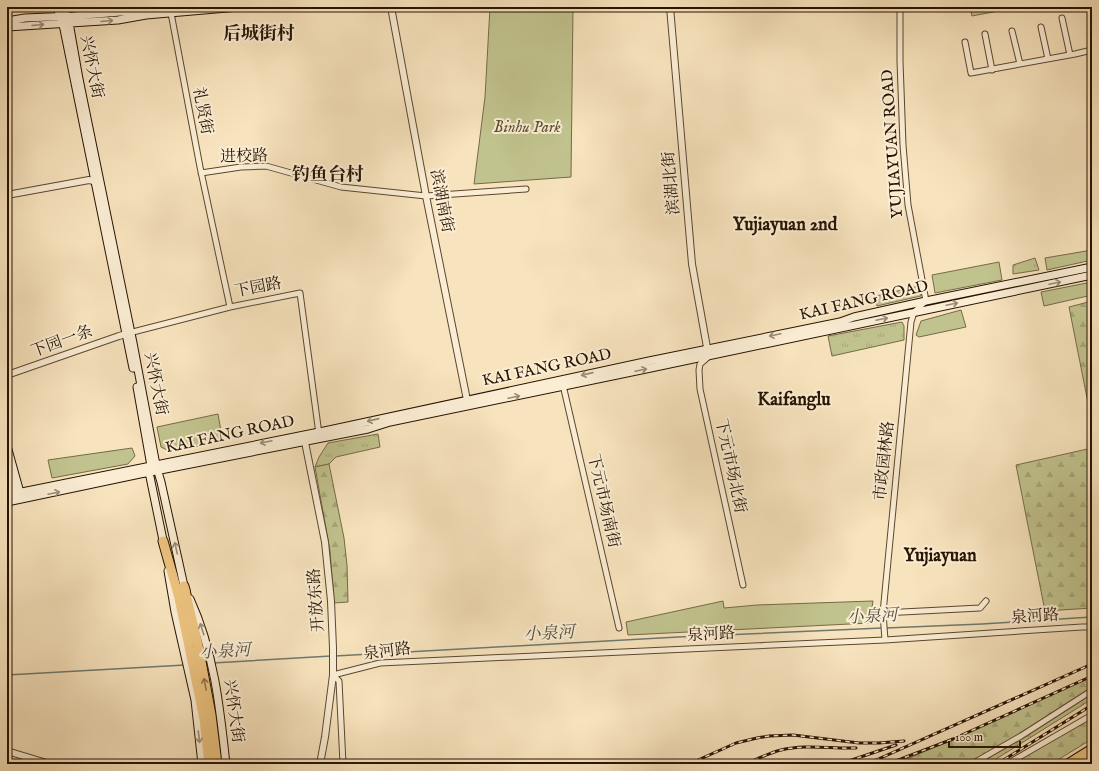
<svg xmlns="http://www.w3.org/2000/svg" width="1099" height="771" font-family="'IM FELL English','Noto Serif SC',serif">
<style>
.grass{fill:url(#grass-tufts);stroke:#746b47}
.forest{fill:url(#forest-firs);stroke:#746b47}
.green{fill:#c1c38e;stroke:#746b47}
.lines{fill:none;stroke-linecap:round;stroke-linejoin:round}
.stream{stroke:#6e796e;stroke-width:1.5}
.minor-casing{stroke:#5b472f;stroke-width:7}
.tertiary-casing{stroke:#5b472f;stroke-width:8}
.secondary-casing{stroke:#271300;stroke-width:9}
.trunk-casing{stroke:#271300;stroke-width:11}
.minor{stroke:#faedd4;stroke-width:5}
.tertiary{stroke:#faedd4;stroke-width:6}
.secondary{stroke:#faedd4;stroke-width:7}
.trunk{stroke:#ecc27e;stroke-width:9}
.rail-casing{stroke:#271300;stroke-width:3}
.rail{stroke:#faedd4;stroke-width:1.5;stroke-dasharray:4.5;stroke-linecap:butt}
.oneway{stroke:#9b8b75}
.oneway2{stroke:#937345}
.labels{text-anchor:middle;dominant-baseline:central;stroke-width:4;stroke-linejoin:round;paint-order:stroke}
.street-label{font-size:16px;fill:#271300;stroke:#faedd4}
.park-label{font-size:16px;font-style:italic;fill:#5d5132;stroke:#faedd4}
.water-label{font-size:17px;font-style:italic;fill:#514e40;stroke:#faedd4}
.quarter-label{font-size:18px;font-weight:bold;fill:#271300;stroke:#faedd4}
</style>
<defs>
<pattern id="grass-tufts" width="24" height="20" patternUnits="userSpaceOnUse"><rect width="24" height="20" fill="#c1c38e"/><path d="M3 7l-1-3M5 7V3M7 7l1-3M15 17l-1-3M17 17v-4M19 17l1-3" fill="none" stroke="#a6a779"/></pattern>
<pattern id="forest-firs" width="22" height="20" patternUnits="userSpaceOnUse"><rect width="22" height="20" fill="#c1c38e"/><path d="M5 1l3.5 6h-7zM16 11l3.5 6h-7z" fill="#a6a779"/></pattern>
</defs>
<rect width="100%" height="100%" fill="#f7e3bd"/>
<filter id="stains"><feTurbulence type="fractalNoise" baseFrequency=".005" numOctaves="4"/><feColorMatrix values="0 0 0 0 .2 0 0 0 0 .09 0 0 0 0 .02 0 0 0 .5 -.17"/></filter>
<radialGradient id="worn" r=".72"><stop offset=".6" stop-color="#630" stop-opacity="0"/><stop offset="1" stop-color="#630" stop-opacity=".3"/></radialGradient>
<!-- grass -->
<path class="grass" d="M1035,258L1039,270L1013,274V265Z
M919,286L921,296L877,306L876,296Z
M902,322L904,326V340L832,356L828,336Z
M378,434L380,447L336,457L329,464L315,467L319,457L328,443Z"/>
<!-- forest -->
<path class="forest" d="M1092,301V423L1069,307Z
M1092,448V608L1045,611L1016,465Z
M329,464L344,538L347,565L348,602L334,603L330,551L315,467Z
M1092,677V699L988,764H896Z
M1092,713V739L1051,764H1011Z"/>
<!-- green -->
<path class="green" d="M490,7H573L571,177L474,184L485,97Z
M970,7H1019L972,16Z
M1092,250V260L1047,270L1045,258Z
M999,262L1002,280L935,293L932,275Z
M1092,282V295L1044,306L1041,292Z
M961,310L966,327L919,337L916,335L921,321Z
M218,414L223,442L169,451L161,447L157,427Z
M132,448L135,456L128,464L52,478L48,460Z
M723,601L724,608L757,605L873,601L870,623L628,635L626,622Z"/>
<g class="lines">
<!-- stream -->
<path class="stream" d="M886,628L982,624L1092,617
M335,656L678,637L882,628
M213,663L331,656
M7,675L185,665"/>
<defs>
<path id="minor" d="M171,13L200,167L230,307
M1062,18L1070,55
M1041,27L1048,59
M1012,31L1020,64
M985,34L992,70
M965,42L971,73L1075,54L1092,50
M201,173L241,167L266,166L341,187L426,196L526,189
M129,333L230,307L300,293L319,434
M708,357L700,364L699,370L700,389L743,585
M563,385L619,628
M883,613L980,608L986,601
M885,640L883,613L911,322L914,312L926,301L908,205L903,145L900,61V7
M343,764L339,681L333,675L380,663L885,640L1082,627H1092
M972,764L1021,736L1088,693L1092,692
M1007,764L1092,715"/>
<path id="tertiary" d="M391,7L426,196L467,400
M670,7L692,264L708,353
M7,195L89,180L98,182
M7,375L119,336L126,334
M304,437L325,542L331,601L333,648V675L325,737L320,764
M7,751L50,764"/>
<path id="secondary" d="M57,7L64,29L133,368
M64,7L70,28L79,79L133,343L156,465L161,482L184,586L186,590
M7,21L25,18L73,16L179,7
M7,27L118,20L146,15L239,7
M137,387L151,466L149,472L164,545
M7,446L21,496
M7,467L15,497
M7,495L329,430L649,361L840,322L854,317L926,301L1092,267
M7,502L140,474L368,429L390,422L646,369L1092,275
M168,571L175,612L195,700L202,764
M190,599C214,651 220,708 226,764"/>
<path id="trunk" d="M163,541L179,598L204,719L209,764
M184,586L198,645L211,715L217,764
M1068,764L1092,749
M1084,764L1092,759"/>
</defs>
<!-- minor casing -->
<use href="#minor" class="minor-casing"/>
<!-- tertiary casing -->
<use href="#tertiary" class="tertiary-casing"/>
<!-- secondary casing -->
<use href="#secondary" class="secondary-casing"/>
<!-- trunk casing -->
<use href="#trunk" class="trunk-casing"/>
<!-- minor -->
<use href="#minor" class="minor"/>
<!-- tertiary -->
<use href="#tertiary" class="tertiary"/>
<!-- secondary -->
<use href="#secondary" class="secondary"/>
<!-- trunk -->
<use href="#trunk" class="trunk"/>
<defs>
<path id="rail" d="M689,764L736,743L757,738L769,736L793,735L859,743H879L904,741
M746,764C757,759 769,753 781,750C806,744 831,749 856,748
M840,764L896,745
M867,764L1092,664
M888,764L953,739L1092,676
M997,764L1092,705"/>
</defs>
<!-- rail casing -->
<use href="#rail" class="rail-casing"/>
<!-- rail -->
<use href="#rail" class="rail"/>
</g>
<!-- one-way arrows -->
<defs><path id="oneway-shaft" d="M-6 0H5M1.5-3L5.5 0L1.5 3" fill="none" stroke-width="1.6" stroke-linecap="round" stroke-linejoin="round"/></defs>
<g class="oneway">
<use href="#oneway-shaft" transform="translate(107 21) rotate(-5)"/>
<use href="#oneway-shaft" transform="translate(38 25) rotate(-5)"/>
<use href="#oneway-shaft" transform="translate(1055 283) rotate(-12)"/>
<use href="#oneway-shaft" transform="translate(952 304) rotate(-12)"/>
<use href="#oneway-shaft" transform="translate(882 319) rotate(-12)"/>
<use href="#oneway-shaft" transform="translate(775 335) rotate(168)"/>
<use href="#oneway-shaft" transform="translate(641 370) rotate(-12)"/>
<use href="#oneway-shaft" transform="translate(587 374) rotate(167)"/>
<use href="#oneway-shaft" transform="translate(514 397) rotate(-12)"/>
<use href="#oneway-shaft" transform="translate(373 420) rotate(167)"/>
<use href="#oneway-shaft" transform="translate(266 442) rotate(168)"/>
<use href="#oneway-shaft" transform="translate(54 493) rotate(-12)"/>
<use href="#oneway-shaft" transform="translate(176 548) rotate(-102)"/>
<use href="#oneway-shaft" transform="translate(202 629) rotate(-108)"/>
<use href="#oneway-shaft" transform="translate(199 737) rotate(83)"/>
</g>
<use class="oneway2" href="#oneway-shaft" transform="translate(205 684) rotate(-101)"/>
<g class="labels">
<!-- street labels -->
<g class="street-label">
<text transform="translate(91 67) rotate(79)">兴怀大街</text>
<text transform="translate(202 111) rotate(79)">礼贤街</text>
<text transform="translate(893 144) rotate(-94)">YUJIAYUAN ROAD</text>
<text transform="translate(244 157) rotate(-2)">进校路</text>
<text transform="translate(672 183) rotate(-95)">滨湖北街</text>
<text transform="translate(441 201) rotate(79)">滨湖南街</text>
<text transform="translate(258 288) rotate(-11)">下园路</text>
<text transform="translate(864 301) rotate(-13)">KAI FANG ROAD</text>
<text transform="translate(62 342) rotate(-20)">下园一条</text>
<text transform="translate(547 368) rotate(-12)">KAI FANG ROAD</text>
<text transform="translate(155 384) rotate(79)">兴怀大街</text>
<text transform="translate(230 435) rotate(-12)">KAI FANG ROAD</text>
<text transform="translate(885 461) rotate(-84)">市政园林路</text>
<text transform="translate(730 466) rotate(78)">下元市场北街</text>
<text transform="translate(603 501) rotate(77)">下元市场南街</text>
<text transform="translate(317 600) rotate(-94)">开放东路</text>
<text transform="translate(1035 617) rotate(-4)">泉河路</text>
<text transform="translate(711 635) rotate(-3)">泉河路</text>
<text transform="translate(387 652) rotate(-7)">泉河路</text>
<text transform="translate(233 711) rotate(82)">兴怀大街</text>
</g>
<!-- park labels -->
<g class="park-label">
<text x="527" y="128">Binhu Park</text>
</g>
<!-- water labels -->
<g class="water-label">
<text transform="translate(872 617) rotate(-3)">小泉河</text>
<text transform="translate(549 634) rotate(-3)">小泉河</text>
<text transform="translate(225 652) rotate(-3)">小泉河</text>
</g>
<!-- quarter labels -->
<g class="quarter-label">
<text x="259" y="34">后城街村</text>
<text x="328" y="175">钓鱼台村</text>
<text x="785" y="225">Yujiayuan 2nd</text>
<text x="794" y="400">Kaifanglu</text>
<text x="940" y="556">Yujiayuan</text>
</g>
</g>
<!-- margin -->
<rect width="1099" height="771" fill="none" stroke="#f7e3bd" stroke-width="24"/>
<rect x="8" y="8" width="1083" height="755" fill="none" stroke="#271300" stroke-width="2"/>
<rect x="12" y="12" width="1075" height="747" fill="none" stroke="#271300"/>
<!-- scale -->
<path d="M949 741v6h71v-6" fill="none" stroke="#271300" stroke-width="2"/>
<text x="955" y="741" font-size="12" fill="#271300" stroke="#faedd4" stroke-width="3" paint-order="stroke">100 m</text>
<rect width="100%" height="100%" filter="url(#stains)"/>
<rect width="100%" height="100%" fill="url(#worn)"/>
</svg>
